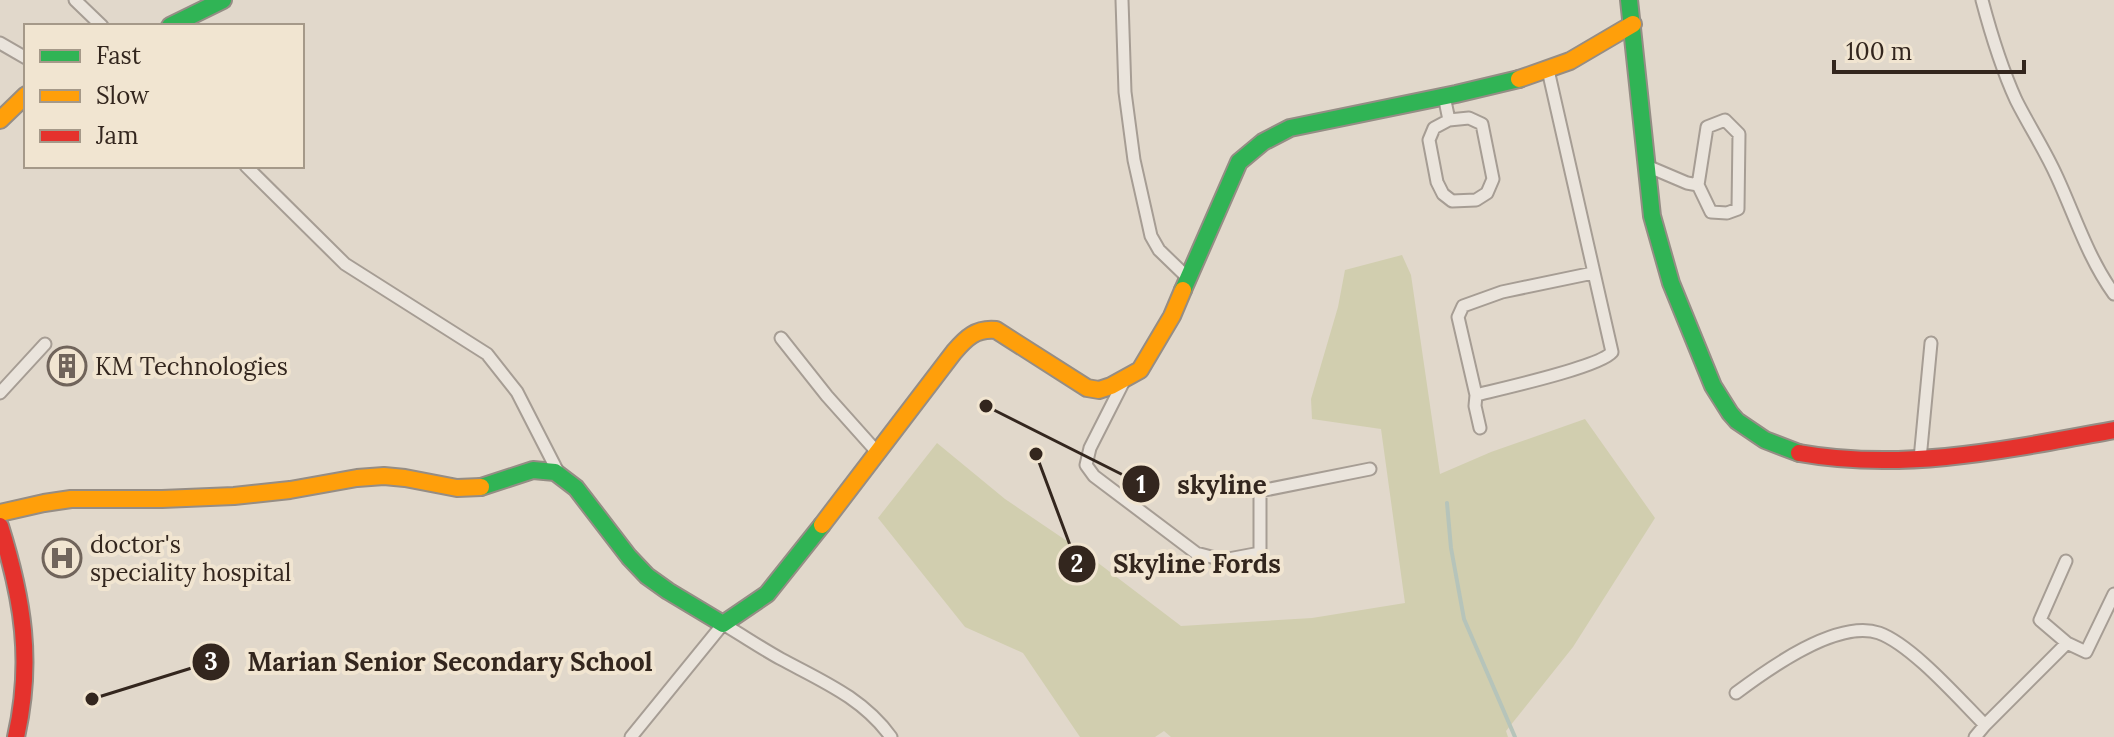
<svg xmlns="http://www.w3.org/2000/svg" width="2114" height="737" font-family="Lora,serif">
<style>
.green{fill:#d1ceaf}
.lines{fill:none;stroke-linecap:round;stroke-linejoin:round}
.stream{stroke:#b6c4ba;stroke-width:4}
.street-casing{stroke:#a69d94;stroke-width:15}
.fast-casing{stroke:#958d85;stroke-width:20}
.slow-casing{stroke:#958d85;stroke-width:20}
.jam-casing{stroke:#958d85;stroke-width:20}
.street{stroke:#eae4dc;stroke-width:11}
.fast{stroke:#30b455;stroke-width:16}
.slow{stroke:#ff9f0a;stroke-width:16}
.jam{stroke:#e5322d;stroke-width:16}
.labels{text-anchor:middle;dominant-baseline:central;stroke-width:8;stroke-linejoin:round;paint-order:stroke}
.poi-label{font-size:24px;fill:#33261e;stroke:#f1e5d1;text-anchor:start}
.leader{fill:none;stroke:#33261e;stroke-width:3}
.callout-dot{fill:#33261e;stroke:#f1e5d1;stroke-width:3}
.mark-label{font-size:24px;text-anchor:middle;font-weight:bold;fill:#fff}
.callout-label{font-size:26px;text-anchor:middle;font-weight:bold;fill:#33261e;stroke:#f1e5d1;stroke-width:8;stroke-linejoin:round;paint-order:stroke}
</style>
<rect width="100%" height="100%" fill="#e1d8cb"/>
<!-- green -->
<path class="green" d="M1402,255L1411,275L1440,474L1491,452L1585,419L1655,518L1573,647L1506,731L1508,737H1171L1164,731L1155,737H1080L1023,653L965,627L878,518L937,443L1005,499L1089,556L1181,626L1312,618L1405,603L1381,429L1312,419L1311,399L1338,307L1345,270Z"/>
<g class="lines">
<!-- stream -->
<path class="stream" d="M1447,503L1451,548L1464,619L1515,737"/>
<defs>
<path id="street" d="M75,0L102,26
M1122,0L1125,92L1134,160L1147,218L1151,236L1159,250L1188,278
M1982,0C1991,34 2001,67 2016,100C2029,126 2045,150 2057,177C2075,216 2088,258 2114,294
M0,43L26,58
M1444,96L1449,120L1469,118L1482,124L1493,179L1487,193L1476,200L1452,201L1443,194L1437,182L1429,140L1434,128L1449,120
M1725,120L1739,134L1738,209L1727,213L1711,212L1698,185L1707,127Z
M246,166L345,264L487,354L517,392L559,474
M1647,166L1687,183L1698,185
M781,338L827,396L877,452
M1125,379L1090,448L1086,465L1094,476L1196,553L1223,560L1260,553V491L1370,469
M0,393L45,344
M1476,395C1500,389 1600,367 1612,352L1548,70
M1480,428L1475,406L1476,395L1458,317L1463,306L1502,292L1593,273
M1920,459L1931,343
M2067,643L2086,652L2114,594
M1736,693C1768,669 1837,619 1879,633C1912,645 1959,699 1985,725L1975,737
M1985,725L2067,643L2040,620L2066,561
M631,737L723,624C742,635 761,648 781,659C822,681 863,698 891,737"/>
<path id="fast" d="M1629,0L1652,216L1671,283L1713,386L1730,413L1737,421L1765,440L1799,453
M170,26L223,0
M1183,290L1239,162L1263,142L1290,128L1456,94L1519,79
M481,487L533,470L555,472L576,488L629,557L647,576L668,591L723,624L767,594L822,525"/>
<path id="slow" d="M1519,79L1570,61L1633,24
M0,120L26,95
M0,513L44,503L71,499H162L234,496L290,490L357,478L384,476L405,478L457,488L481,487
M822,525L954,352C966,338 976,328 996,330L1087,388L1099,390L1111,386L1140,370L1172,316L1183,290"/>
<path id="jam" d="M1799,453C1904,472 2011,449 2114,430
M0,526C23,599 33,662 16,737"/>
</defs>
<!-- street casing -->
<use href="#street" class="street-casing"/>
<!-- fast casing -->
<use href="#fast" class="fast-casing"/>
<!-- slow casing -->
<use href="#slow" class="slow-casing"/>
<!-- jam casing -->
<use href="#jam" class="jam-casing"/>
<!-- street -->
<use href="#street" class="street"/>
<!-- fast -->
<use href="#fast" class="fast"/>
<!-- slow -->
<use href="#slow" class="slow"/>
<!-- jam -->
<use href="#jam" class="jam"/>
</g>
<!-- icons -->
<defs>
<symbol id="building-ring" viewBox="-11 -11 22 22"><circle r="9.5" fill="#f1e5d1" stroke="#70645b" stroke-width="1.5"/><path d="M-4-6H4V6H1V3H-1V6H-4ZM-2.5-4.3h1.7v1.8h-1.7ZM.8-4.3h1.7v1.8H.8ZM-2.5-1h1.7V.8h-1.7ZM.8-1h1.7V.8H.8Z" fill="#70645b"/></symbol>
<symbol id="hospital-ring" viewBox="-11 -11 22 22"><circle r="9.5" fill="#f1e5d1" stroke="#70645b" stroke-width="1.5"/><path d="M-5-5h3v3.5h4V-5h3V5h-3V1.5h-4V5h-3Z" fill="#70645b"/></symbol>
</defs>
<g fill-rule="evenodd">
<use href="#building-ring" x="45" y="344" width="44" height="44"/>
<use href="#hospital-ring" x="40" y="536" width="44" height="44"/>
</g>
<g class="labels">
<!-- poi labels -->
<g class="poi-label">
<text x="95" y="366">KM Technologies</text>
<text x="90" y="544">doctor's<tspan x="90" dy="28">speciality hospital</tspan></text>
</g>
</g>
<!-- callouts -->
<path class="leader" d="M986 406L1141 484M1036 454L1077 564M92 699L211 662"/>
<g class="callout-dot">
<circle cx="986" cy="406" r="8"/>
<circle cx="1036" cy="454" r="8"/>
<circle cx="92" cy="699" r="8"/>
<circle cx="1141" cy="484" r="20"/>
<circle cx="1077" cy="564" r="20"/>
<circle cx="211" cy="662" r="20"/>
</g>
<g class="mark-label">
<text x="1141" y="493">1</text>
<text x="1077" y="572">2</text>
<text x="211" y="670">3</text>
</g>
<g class="callout-label">
<text x="1222" y="494">skyline</text>
<text x="1197" y="573">Skyline Fords</text>
<text x="450" y="671">Marian Senior Secondary School</text>
</g>
<!-- legend -->
<rect x="24" y="24" width="280" height="144" fill="#f1e5d1" stroke="#a59989" stroke-width="2"/>
<rect x="40" y="50" width="40" height="12" fill="#30b455" stroke="#a59989" stroke-width="2"/>
<text x="96" y="64" font-size="24" fill="#33261e">Fast</text>
<rect x="40" y="90" width="40" height="12" fill="#ff9f0a" stroke="#a59989" stroke-width="2"/>
<text x="96" y="104" font-size="24" fill="#33261e">Slow</text>
<rect x="40" y="130" width="40" height="12" fill="#e5322d" stroke="#a59989" stroke-width="2"/>
<text x="96" y="144" font-size="24" fill="#33261e">Jam</text>
<!-- scale -->
<path d="M1834 60v12h190v-12" fill="none" stroke="#33261e" stroke-width="4"/>
<text x="1846" y="60" font-size="24" fill="#33261e" stroke="#f1e5d1" stroke-width="6" paint-order="stroke">100 m</text>
</svg>
